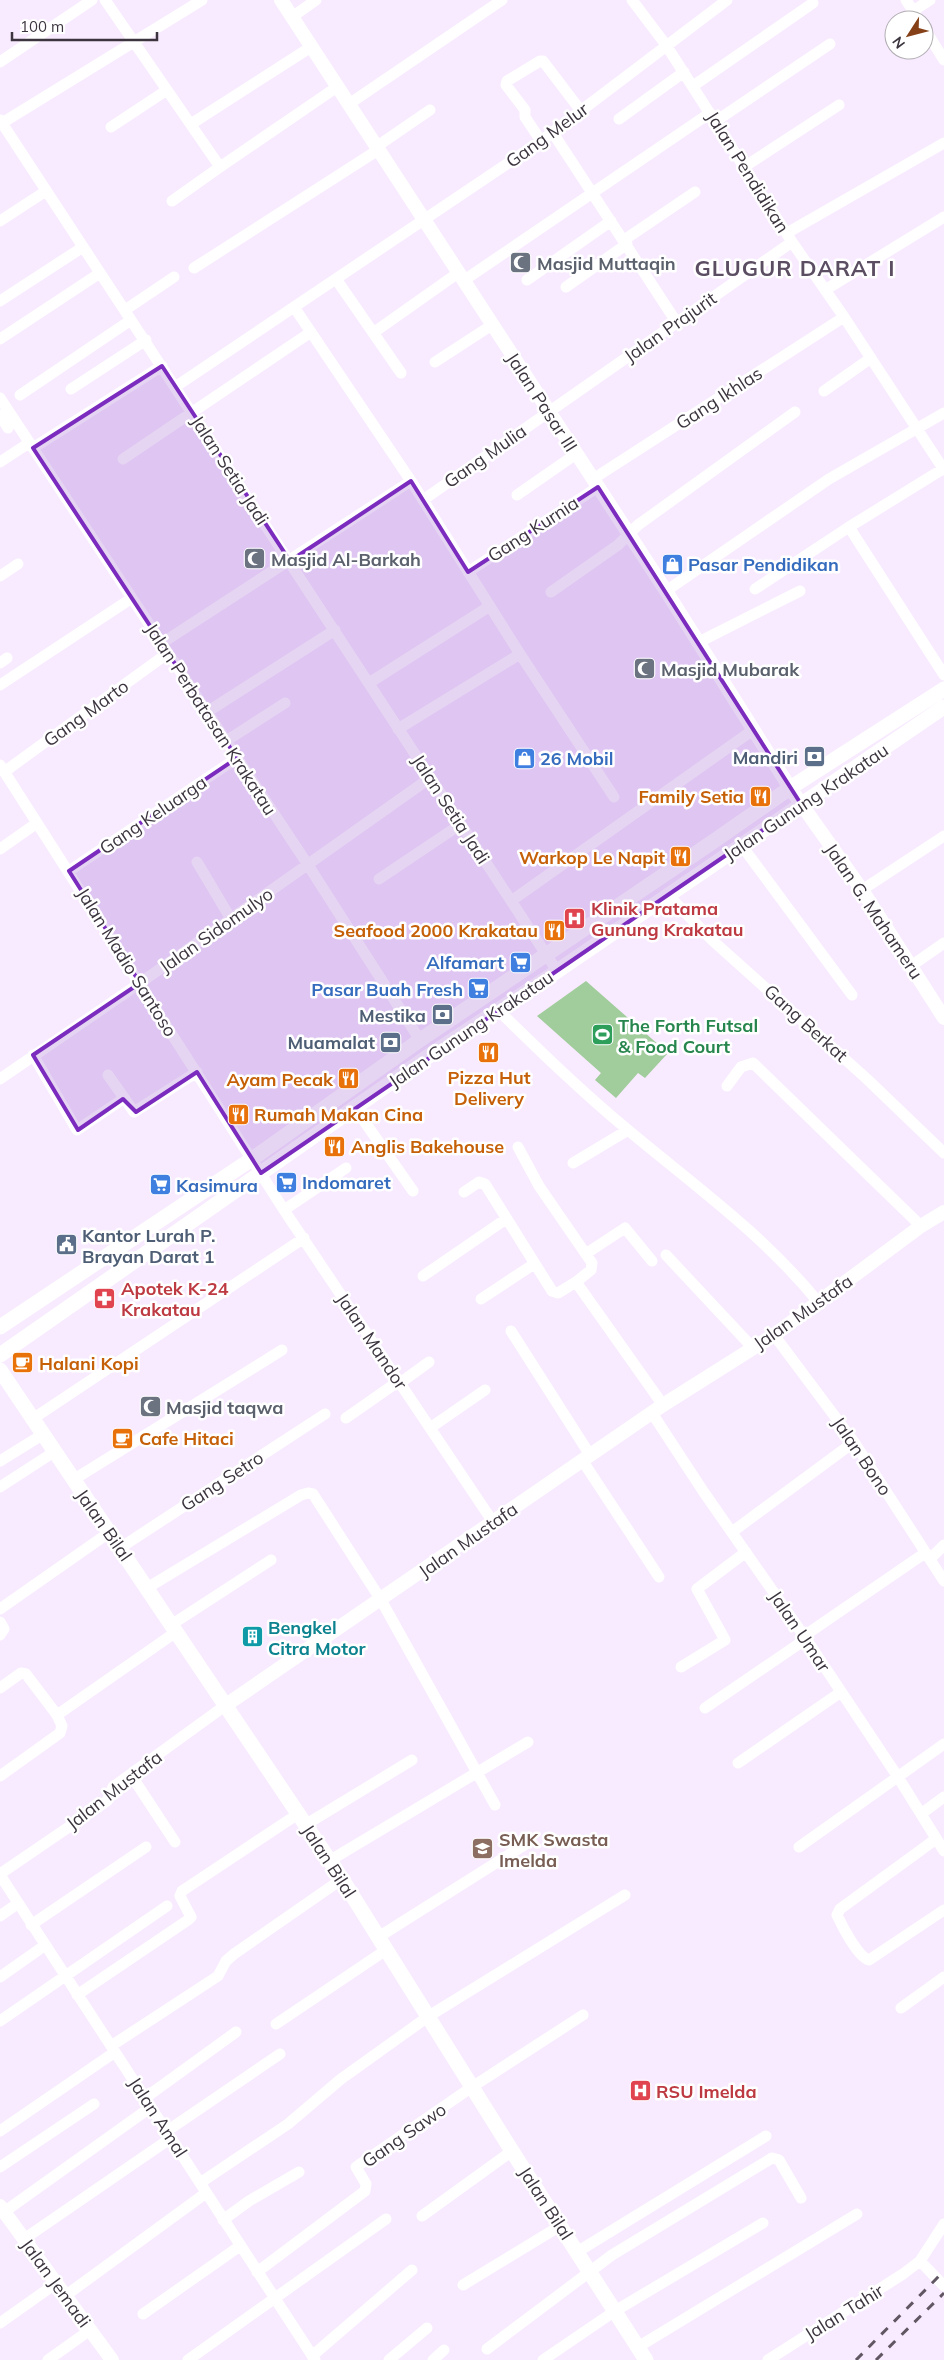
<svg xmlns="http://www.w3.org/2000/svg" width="944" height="2360" font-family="Mulish,sans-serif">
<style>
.green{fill:#a1cc9b}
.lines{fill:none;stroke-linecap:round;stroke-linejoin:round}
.minor{stroke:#fff;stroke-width:11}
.tertiary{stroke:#fff;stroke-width:14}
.secondary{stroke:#fff;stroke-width:15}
.rail{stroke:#605763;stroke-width:3;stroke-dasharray:9 9;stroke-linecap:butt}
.marked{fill:#7b2cbf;fill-opacity:0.2;stroke:#7b2cbf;stroke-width:4;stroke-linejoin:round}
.labels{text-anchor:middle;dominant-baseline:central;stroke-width:5;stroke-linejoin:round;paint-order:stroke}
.street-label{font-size:18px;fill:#3c353f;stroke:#fff}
.worship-label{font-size:18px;font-weight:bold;fill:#5b616d;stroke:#fff;text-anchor:start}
.shop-label{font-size:18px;font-weight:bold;fill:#366cbe;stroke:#fff;text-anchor:start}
.service-label{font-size:18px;font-weight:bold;fill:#4e5e75;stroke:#fff;text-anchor:end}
.food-label{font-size:18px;font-weight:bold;fill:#c56008;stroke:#fff;text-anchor:end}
.health-label{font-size:18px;font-weight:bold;fill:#be3a42;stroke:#fff;text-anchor:start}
.leisure-label{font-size:18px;font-weight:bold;fill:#27864d;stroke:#fff;text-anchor:start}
.culture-label{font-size:18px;font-weight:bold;fill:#0d838f;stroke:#fff;text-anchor:start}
.education-label{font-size:18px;font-weight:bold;fill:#785e54;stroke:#fff;text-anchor:start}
.district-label{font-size:22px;font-weight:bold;letter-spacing:1px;fill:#5b4d62;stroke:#fff}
</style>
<rect width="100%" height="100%" fill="#f8ebff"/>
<!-- green -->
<path class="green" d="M586,981L668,1053L645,1078L638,1073L616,1098L595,1080L601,1073L537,1016Z"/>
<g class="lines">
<!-- minor -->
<path class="minor" d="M105,0L220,167L337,87
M632,0L666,45L792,242L844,317L944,470
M906,0L919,20
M913,11L930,0
M292,17L316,0
M924,28L944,60
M0,62L92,0
M693,86L813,3
M349,104L502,0
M619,119L684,72
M0,120L557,971
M716,121L830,44
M2,123L202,0
M191,124L311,47
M111,127L167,90
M553,133L677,323
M541,141L525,117V110L506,85L507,81L540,61H543L581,111
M376,147L430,110
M744,167L839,105
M172,201L220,167
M0,221L46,191
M787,233L944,143
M624,240L695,192
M194,268L378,150
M336,279L401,373
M527,280L611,221
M463,281L710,113
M566,287L627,244
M825,290L944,217
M0,301L83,247
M294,307L411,481L520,654L614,797
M125,310L174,277
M373,333L458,273
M0,339L100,273
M435,362L492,325
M175,387L541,141L727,0
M71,389L146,340
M824,391L871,358
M20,395L131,320
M0,398L308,865L420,1040
M0,415L8,428
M33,448L162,366
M123,459L311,332
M0,462L29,443
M593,479L844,317
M517,495L576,454
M423,500L792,242
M849,527L944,675
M468,572L598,487
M0,576L18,564
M755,589L849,527L943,469
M666,591L829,479L944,413
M551,592L618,545L638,525L795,412
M699,642L800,591
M162,643L411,481
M0,663L7,658
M369,683L490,606
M0,685L132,598
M207,712L335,630
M398,729L520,654
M226,741L285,703
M0,765L284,1210L493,1522
M4,772L168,653
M742,846L852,995
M0,849L37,823
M197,862L231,919
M69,871L237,758
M379,879L461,824
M862,890L944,836
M667,894L712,940L867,1079L944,1153
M511,901L753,730
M911,966L944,943
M497,1009C540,1051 582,1092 628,1130C695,1186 764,1235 819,1303
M33,1055L77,1130L123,1099
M108,1075L134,1112L197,1072
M0,1079L140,983L430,778
M727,1086L741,1067L753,1063L921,1226
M355,1108L413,1191
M518,1147L539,1186L592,1263L591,1270L576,1282L663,1405
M573,1163L628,1130
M464,1192L479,1182L485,1184L552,1291L558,1293L576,1282
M284,1210L346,1168
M587,1253L625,1228L652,1261
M666,1255L753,1348
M423,1276L506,1219
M481,1299L534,1264
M511,1331L590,1455
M774,1335L854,1442L944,1581
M400,1383L429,1362
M652,1413L703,1491L804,1636L898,1777L944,1851
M346,1418L399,1381
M31,1420L304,1238
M430,1428L485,1390
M582,1460L659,1577
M0,1461L42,1435
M73,1480L282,1350
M0,1487L54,1452
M732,1532L854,1442
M120,1548L325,1414
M930,1559L944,1545
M147,1588L301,1495L308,1493L313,1494L381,1600L495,1805
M0,1609L110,1532
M0,1622L4,1629L0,1635
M171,1625L271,1560
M804,1636L925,1553
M681,1667L725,1640L697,1589L746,1552
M0,1688L21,1673L26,1674L57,1715L62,1726L60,1733L0,1776
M705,1708L806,1639
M57,1715L176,1632
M738,1763L841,1692
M131,1775L175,1842
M921,1814L944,1797
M305,1825L412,1760
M936,1839L840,1909L837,1915C842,1926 858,1957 869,1960L944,1910
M799,1847L944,1744
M329,1861L528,1742
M0,1874L107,1801L113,1787L226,1705
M0,1875L315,2360
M0,1916L17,1904
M31,1925L146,1847
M377,1938L529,1842
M0,1977L44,1946
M77,1995L188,1920L191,1917L180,1896L182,1891L298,1814
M901,2008L944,1977
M0,2021L167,1906
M276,2024L386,1950
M111,2046L218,1976L226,1961L234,1954L342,1879
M145,2098L236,2032
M0,2131L115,2052
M167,2131L280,2054
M0,2167L94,2104
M200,2183L288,2124L341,2079L429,2016L625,1895
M4,2212L151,2107
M422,2216L512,2151
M223,2220L249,2201L299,2172
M24,2239L171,2138
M577,2252L766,2136
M920,2261L944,2286
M257,2272L365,2191L366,2184L356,2167L472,2087L583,2015
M463,2285L560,2226
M65,2296L206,2193
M143,2314L240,2246
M0,2323L55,2284
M638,2347L857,2214
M487,2349L612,2255L772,2158L779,2160L801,2198
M312,2356L412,2270
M48,2360L90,2330
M188,2360L386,2219
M389,2360L427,2328
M433,2360L444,2350
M543,2360L615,2311L763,2223
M768,2360L903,2274L920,2261L944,2224"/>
<!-- tertiary -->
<path class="tertiary" d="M281,0L666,591L790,788L862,890L944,1018
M226,1705L663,1405L774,1335L921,1226L944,1212
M0,2206L112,2360"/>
<!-- secondary -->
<path class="secondary" d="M0,1327L252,1159L420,1040L714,841L790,788L944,689
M0,1355L433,1053L550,976L944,707
M0,1370L342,1879L512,2151L646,2360"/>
<!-- rail -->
<path class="rail" d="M856,2360L944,2271
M876,2360L944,2293"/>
</g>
<!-- marked area -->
<path class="marked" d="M162,366L290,561L411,481L468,572L598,487L801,804L261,1173L197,1072L136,1112L123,1099L78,1130L33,1055L140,983L69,871L237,758L33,448Z"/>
<!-- icons -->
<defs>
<symbol id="mosque-square" viewBox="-11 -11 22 22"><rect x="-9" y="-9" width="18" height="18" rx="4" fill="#6b7280" stroke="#fff"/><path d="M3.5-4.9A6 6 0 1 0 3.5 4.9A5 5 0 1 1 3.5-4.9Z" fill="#fff"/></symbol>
<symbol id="shop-square" viewBox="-11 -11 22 22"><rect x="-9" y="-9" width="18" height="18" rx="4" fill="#3f7fe0" stroke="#fff"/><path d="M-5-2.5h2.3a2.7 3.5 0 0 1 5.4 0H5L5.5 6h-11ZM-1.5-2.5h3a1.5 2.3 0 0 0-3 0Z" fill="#fff"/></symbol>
<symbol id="bank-square" viewBox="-11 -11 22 22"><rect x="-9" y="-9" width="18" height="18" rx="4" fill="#5c6f8a" stroke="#fff"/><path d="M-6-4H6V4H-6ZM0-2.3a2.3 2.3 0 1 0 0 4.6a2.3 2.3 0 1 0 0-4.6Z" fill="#fff"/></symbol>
<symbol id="restaurant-square" viewBox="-11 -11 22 22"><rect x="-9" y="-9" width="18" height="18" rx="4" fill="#e8710a" stroke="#fff"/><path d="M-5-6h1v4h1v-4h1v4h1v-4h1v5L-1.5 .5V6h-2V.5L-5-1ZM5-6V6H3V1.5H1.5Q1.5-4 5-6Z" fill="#fff"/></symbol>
<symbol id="hospital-square" viewBox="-11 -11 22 22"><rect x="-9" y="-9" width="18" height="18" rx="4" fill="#e0444e" stroke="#fff"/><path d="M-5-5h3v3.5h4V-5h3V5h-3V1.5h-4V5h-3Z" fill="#fff"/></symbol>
<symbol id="supermarket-square" viewBox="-11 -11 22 22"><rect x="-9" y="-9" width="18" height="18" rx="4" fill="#3f7fe0" stroke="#fff"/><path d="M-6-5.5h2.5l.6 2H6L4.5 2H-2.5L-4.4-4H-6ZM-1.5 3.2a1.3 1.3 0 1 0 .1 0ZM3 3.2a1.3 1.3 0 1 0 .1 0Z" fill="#fff"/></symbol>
<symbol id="stadium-square" viewBox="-11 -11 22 22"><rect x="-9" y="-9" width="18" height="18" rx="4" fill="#2e9e5b" stroke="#fff"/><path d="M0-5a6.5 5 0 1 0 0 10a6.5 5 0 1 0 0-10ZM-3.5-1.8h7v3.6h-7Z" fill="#fff"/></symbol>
<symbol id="civic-square" viewBox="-11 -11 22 22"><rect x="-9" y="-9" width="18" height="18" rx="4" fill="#5c6f8a" stroke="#fff"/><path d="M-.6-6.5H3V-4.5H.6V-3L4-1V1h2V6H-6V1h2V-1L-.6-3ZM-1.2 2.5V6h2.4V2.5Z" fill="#fff"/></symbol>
<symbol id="pharmacy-square" viewBox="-11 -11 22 22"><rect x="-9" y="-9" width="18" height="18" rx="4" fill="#e0444e" stroke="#fff"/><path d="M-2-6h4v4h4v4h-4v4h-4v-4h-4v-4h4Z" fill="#fff"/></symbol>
<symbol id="cafe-square" viewBox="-11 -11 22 22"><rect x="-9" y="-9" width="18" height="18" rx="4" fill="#e8710a" stroke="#fff"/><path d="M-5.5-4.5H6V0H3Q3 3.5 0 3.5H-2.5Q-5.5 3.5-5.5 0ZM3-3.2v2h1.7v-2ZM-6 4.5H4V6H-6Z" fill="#fff"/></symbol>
<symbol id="building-square" viewBox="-11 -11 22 22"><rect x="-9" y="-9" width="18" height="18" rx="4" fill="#0f9aa8" stroke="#fff"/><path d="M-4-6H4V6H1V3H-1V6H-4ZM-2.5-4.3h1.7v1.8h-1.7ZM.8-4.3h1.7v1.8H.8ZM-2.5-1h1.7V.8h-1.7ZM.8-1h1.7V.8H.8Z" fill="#fff"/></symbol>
<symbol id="school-square" viewBox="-11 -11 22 22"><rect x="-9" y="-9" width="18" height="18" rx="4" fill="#8d6e63" stroke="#fff"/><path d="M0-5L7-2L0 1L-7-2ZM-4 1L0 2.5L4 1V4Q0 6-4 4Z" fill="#fff"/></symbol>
</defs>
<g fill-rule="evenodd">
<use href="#mosque-square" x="508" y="250" width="25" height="25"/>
<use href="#mosque-square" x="242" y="546" width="25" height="25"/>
<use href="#shop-square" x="660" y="552" width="25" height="25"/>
<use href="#mosque-square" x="632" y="656" width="25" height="25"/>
<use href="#bank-square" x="802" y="744" width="25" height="25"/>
<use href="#shop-square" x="512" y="746" width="25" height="25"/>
<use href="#restaurant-square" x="748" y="784" width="25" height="25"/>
<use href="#restaurant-square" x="668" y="844" width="25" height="25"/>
<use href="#hospital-square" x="562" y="906" width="25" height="25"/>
<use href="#restaurant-square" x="542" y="918" width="25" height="25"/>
<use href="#supermarket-square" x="508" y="950" width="25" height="25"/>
<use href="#supermarket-square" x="466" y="976" width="25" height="25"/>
<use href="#bank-square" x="430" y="1002" width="25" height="25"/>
<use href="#stadium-square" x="590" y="1022" width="25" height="25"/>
<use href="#bank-square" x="378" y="1030" width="25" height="25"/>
<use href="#restaurant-square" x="476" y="1040" width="25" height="25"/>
<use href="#restaurant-square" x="336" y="1066" width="25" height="25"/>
<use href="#restaurant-square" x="226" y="1102" width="25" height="25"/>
<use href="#restaurant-square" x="322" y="1134" width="25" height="25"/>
<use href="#supermarket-square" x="274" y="1170" width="25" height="25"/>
<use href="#supermarket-square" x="148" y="1172" width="25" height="25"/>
<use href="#civic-square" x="54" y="1232" width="25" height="25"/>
<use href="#pharmacy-square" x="92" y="1286" width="25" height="25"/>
<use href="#cafe-square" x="10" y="1350" width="25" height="25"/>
<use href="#mosque-square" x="138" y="1394" width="25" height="25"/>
<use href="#cafe-square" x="110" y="1426" width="25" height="25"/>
<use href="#building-square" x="240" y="1624" width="25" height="25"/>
<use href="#school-square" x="470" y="1836" width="25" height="25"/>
<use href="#hospital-square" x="628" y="2078" width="25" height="25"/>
</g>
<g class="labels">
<!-- street labels -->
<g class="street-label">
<text transform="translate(547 135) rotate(-36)">Gang Melur</text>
<text transform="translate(748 172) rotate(58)">Jalan Pendidikan</text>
<text transform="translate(670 327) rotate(-35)">Jalan Prajurit</text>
<text transform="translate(719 398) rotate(-33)">Gang Ikhlas</text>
<text transform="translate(542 402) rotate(57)">Jalan Pasar III</text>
<text transform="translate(485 456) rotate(-35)">Gang Mulia</text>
<text transform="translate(230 470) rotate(57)">Jalan Setia Jadi</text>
<text transform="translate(533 529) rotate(-33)">Gang Kurnia</text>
<text transform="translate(86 713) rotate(-36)">Gang Marto</text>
<text transform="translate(211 719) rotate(57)">Jalan Perbatasan Krakatau</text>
<text transform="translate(806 802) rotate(-34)">Jalan Gunung Krakatau</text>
<text transform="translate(451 809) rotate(57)">Jalan Setia Jadi</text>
<text transform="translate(153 815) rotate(-34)">Gang Keluarga</text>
<text transform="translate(874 911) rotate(56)">Jalan G. Mahameru</text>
<text transform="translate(216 930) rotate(-35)">Jalan Sidomulyo</text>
<text transform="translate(127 962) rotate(58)">Jalan Madio Santoso</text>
<text transform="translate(806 1023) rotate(42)">Gang Berkat</text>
<text transform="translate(471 1029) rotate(-34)">Jalan Gunung Krakatau</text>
<text transform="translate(803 1312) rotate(-35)">Jalan Mustafa</text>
<text transform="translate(372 1341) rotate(56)">Jalan Mandor</text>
<text transform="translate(862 1456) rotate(56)">Jalan Bono</text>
<text transform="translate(222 1481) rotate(-33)">Gang Setro</text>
<text transform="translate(104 1525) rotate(55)">Jalan Bilal</text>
<text transform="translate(468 1540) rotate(-35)">Jalan Mustafa</text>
<text transform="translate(800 1631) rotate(56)">Jalan Umar</text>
<text transform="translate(114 1790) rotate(-38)">Jalan Mustafa</text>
<text transform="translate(329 1861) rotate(57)">Jalan Bilal</text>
<text transform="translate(158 2117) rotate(57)">Jalan Amal</text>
<text transform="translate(404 2135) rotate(-35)">Gang Sawo</text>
<text transform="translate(546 2203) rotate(57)">Jalan Bilal</text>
<text transform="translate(56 2283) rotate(54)">Jalan Jemadi</text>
<text transform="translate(844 2312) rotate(-32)">Jalan Tahir</text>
</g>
<!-- worship labels -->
<g class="worship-label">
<text x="537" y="263">Masjid Muttaqin</text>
<text x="271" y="559">Masjid Al-Barkah</text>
<text x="661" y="669">Masjid Mubarak</text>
<text x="166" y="1407">Masjid taqwa</text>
</g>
<!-- shop labels -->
<g class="shop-label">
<text x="688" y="564">Pasar Pendidikan</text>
<text x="540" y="758">26 Mobil</text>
<text x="504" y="962" text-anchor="end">Alfamart</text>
<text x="463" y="989" text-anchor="end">Pasar Buah Fresh</text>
<text x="302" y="1182">Indomaret</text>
<text x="176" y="1185">Kasimura</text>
</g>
<!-- service labels -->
<g class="service-label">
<text x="798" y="757">Mandiri</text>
<text x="426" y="1015">Mestika</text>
<text x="375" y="1042">Muamalat</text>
<text x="82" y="1235" text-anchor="start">Kantor Lurah P.<tspan x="82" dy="21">Brayan Darat 1</tspan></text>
</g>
<!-- food labels -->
<g class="food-label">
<text x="744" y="796">Family Setia</text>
<text x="665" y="857">Warkop Le Napit</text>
<text x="538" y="930">Seafood 2000 Krakatau</text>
<text x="489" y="1077" text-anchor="middle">Pizza Hut<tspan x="489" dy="21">Delivery</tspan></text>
<text x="333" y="1079">Ayam Pecak</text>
<text x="254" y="1114" text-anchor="start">Rumah Makan Cina</text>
<text x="351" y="1146" text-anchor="start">Anglis Bakehouse</text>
<text x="39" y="1363" text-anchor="start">Halani Kopi</text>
<text x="139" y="1438" text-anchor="start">Cafe Hitaci</text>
</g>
<!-- health labels -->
<g class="health-label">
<text x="591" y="908">Klinik Pratama<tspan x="591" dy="21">Gunung Krakatau</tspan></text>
<text x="121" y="1288">Apotek K-24<tspan x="121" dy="21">Krakatau</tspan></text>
<text x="656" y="2091">RSU Imelda</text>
</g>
<!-- leisure labels -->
<g class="leisure-label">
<text x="618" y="1025">The Forth Futsal<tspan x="618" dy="21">&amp; Food Court</tspan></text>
</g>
<!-- culture labels -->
<g class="culture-label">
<text x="268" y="1627">Bengkel<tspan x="268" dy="21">Citra Motor</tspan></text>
</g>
<!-- education labels -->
<g class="education-label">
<text x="499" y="1839">SMK Swasta<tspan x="499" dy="21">Imelda</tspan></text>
</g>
<!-- district labels -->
<g class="district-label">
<text x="795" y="268">GLUGUR DARAT I</text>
</g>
</g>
<!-- north arrow -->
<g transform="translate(909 35) rotate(234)"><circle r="24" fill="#ffffff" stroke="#b1aeb2"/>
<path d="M0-4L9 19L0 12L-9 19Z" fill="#854017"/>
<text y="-8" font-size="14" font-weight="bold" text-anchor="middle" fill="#3c353f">N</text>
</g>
<!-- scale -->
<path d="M12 32v8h145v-8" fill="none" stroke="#3c353f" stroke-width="2.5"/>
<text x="20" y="32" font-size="15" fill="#3c353f" stroke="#ffffff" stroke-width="4" paint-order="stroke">100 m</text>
</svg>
